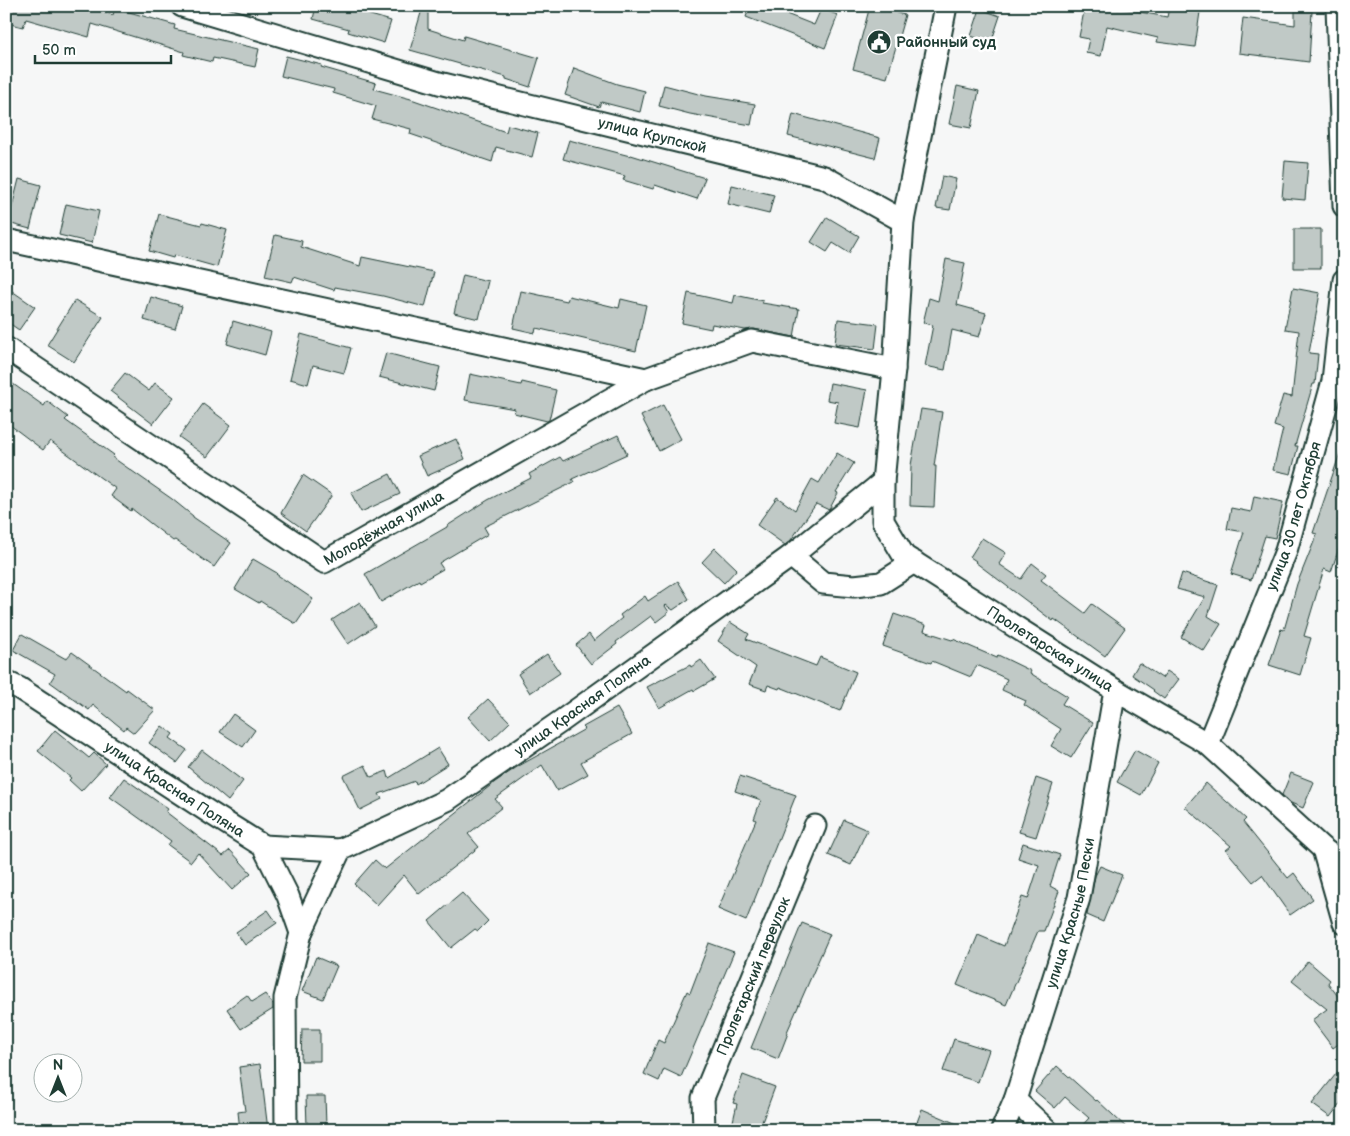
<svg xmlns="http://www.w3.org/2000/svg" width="1350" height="1136" font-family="'Balsamiq Sans',sans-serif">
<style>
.building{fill:#c0c9c6;stroke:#1f3d34}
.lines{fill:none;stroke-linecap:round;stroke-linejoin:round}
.minor-casing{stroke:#1f3d34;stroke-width:25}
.minor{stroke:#fff;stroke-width:21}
.labels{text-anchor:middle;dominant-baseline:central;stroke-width:5;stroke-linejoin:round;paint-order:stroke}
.poi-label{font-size:15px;font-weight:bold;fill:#1f3d34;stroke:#fff;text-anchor:start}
.street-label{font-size:15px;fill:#1f3d34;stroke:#fff}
</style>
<rect width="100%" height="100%" fill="#f6f7f7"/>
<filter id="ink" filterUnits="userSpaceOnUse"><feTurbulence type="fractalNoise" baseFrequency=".02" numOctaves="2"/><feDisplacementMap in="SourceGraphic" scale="10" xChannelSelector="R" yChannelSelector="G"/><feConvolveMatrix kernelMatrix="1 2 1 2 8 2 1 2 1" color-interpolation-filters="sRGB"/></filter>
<g filter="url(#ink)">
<!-- building -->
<path class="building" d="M6,6H83L113,15L115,8L175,25L174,29L259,49L255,67L213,58L212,62L183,55L184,52L92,24L89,37L26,19L23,27L6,23Z
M316,6H370L367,14L391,21L384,43L348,32L349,29L313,19Z
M423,6H428V29L463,40L464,36L539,58L530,87L506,79V77L410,50Z
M750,6H766L814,25L821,9L838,15L825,48L746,17Z
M870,6L905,15L887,78L853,69Z
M1085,6H1105L1119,9V8L1167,17L1169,8L1200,12L1195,47L1157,42L1158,38L1107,26L1101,56L1086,53L1089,39L1079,37Z
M980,9L1000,16L991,43L971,36Z
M1295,11H1312L1309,62L1239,53L1243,18L1295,25Z
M286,56L322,65L321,67L376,83L374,89L411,99L506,132L508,125L538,133L532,157L496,147L492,162L410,134L411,129L372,119L376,106L333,93L334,89L281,76Z
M574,68L617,84L645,91L640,112L601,102L599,107L565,95Z
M664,85L706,96L755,104L751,125L690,114L659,106Z
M957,86L979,91L971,128L949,124Z
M793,114L880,138L875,158L788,136Z
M569,140L630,156L631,155L705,178L697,199L655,185L653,189L623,180L625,176L563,159Z
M1285,161L1308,163L1305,200L1282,198Z
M942,176L956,179L950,210L936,208Z
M19,179L41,185L30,229L8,223Z
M732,185L774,195L769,214L728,204Z
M66,204L99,211L92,243L59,235Z
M159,214L201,225L202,223L227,230L217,267L174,255L173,258L149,251Z
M827,217L859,236L849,253L833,243L827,252L811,242Z
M1294,229H1321V268H1294Z
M275,235L302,241L301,247L360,266L362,257L434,272L425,307L383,296L335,287L334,290L294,277L292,282L265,276Z
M946,259L965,263L957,305L986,313L979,337L952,330L945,370L925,366L933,325L923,323L929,298L938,301Z
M463,275L488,281L479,319L454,313Z
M1293,288L1320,293L1309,353L1318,354L1315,384H1313L1295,446H1298L1291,474L1273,470L1283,429L1274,426L1283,395L1292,397L1299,331L1285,329Z
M12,291L35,307L19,330L6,321V299Z
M521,291L567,301L569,296L619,308L621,299L646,305L636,351L536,328L535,333L513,328Z
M688,293L733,303L735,295L763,301L762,303L799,309L794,337L754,329L745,330L712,324L711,329L682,323Z
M151,297L182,306L175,329L144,320Z
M75,300L103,317L74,362L47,345Z
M838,319L878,324L875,349L835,344Z
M233,321L271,332L265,355L227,344Z
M301,334L351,348L344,373L313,365L308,384L290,379Z
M386,353L440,367L434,391L379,377Z
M125,373L149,391L155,383L174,397L153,424L110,391Z
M470,374L521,385L522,382L556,390L549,420L547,421L514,413L515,409L465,400Z
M6,379L44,406L47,401L68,417L65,420L114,455L112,457L172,499L193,516V517L231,543L214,567L175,540L173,541L132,509L131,511L111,496L116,489L50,441L43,450L6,422Z
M830,383L867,390L860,428L834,423L838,402L827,400Z
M203,404L231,425L207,457L179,437Z
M663,405L681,439L659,451L641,416Z
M921,409L942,412L934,466H936L934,507L910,506L911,465Z
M618,435L627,454L572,479L574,482L484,527L488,534L439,563L443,569L420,582L419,580L381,602L365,574L447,527V526L488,500L531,478L529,474L560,457L563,461Z
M456,439L465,459L427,476L418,456Z
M1341,450H1344V503L1338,521L1344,523V533L1331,572L1324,569L1304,636L1311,638L1300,675L1269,665L1281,629L1284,630L1297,584L1317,534L1313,533Z
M837,453L854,463L836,492L838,493L829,510L816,504L791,540L785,545L757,525L777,497L795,510L812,479L819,483Z
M390,474L400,494L361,512L351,493Z
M303,475L332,495L306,531L281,513Z
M1254,496L1283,502L1275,538L1265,536L1251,580L1231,574L1244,532L1227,529L1231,508L1251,512Z
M982,538L1006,553L999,564L1021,579L1032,563L1046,574L1041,580L1085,613L1092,604L1125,628L1105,656L1054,619L1053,621L975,562L976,561L970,557Z
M715,548L737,569L724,583L702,562Z
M253,559L277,573L276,574L313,599L296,624L260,601L259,603L235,589Z
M1182,573L1218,585L1208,616L1221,624L1204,651L1181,637L1205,597L1177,589Z
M678,581L689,599L673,610L666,605L665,606L669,612L656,622L651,616L616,642L617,644L591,664L576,645L589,634L594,641L622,618L620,615L645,596L648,601Z
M360,602L375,626L348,644L332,620Z
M894,614L926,625L924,631L952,640L953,639L997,658L998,655L1031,671L1030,673L1067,696L1062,704L1093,723L1071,758L1051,746L1061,729L1024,705L1026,701L1002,690L1007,679L977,665L971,677L932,661L931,663L883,646Z
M730,622L749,634L746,639L816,666L820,657L856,672L840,711L780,687L779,689L768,685L766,690L749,684L756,667L718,641Z
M22,634L66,659L72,652L126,691L127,689L155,710L134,733L126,727L124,730L93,705L89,710L50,682L55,674L13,650Z
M547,654L560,673L530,693L518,674Z
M701,660L715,679L694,691L693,689L659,708L647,687L690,665L691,667Z
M1139,663L1162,678L1167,671L1179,679L1164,699L1153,691L1154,690L1132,675Z
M488,699L510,722L490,741L468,717Z
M617,708L632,734L581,762L588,774L557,791L542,765L495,799L502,807L468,834L479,847L419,894L404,875L377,905L354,884L375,860L385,869L495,782L517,767L585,729L583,727Z
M233,714L255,730L243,747L220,732Z
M162,726L173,734L170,738L187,750L177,763L149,743Z
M55,730L89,758L94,753L106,764L81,791L69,780L71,778L38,751Z
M438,748L448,764L416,784L415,781L379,794L382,799L360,810L343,776L365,765L371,777L387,771L389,778Z
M202,750L243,781L228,801L188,767Z
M1135,750L1158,763L1141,795L1117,782Z
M1291,773L1314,782L1303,808L1291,803L1282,795Z
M740,776L796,795L746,921L718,909L756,820L754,819L761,800L735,791Z
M124,778L168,809L166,812L223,856L230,850L251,873L232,890L198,853L191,862L168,845L171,841L110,797Z
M1036,778L1053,784L1036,837L1019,832Z
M1206,783L1246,819L1243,822L1288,878L1294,873L1313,899L1290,915L1262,875L1253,882L1226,850L1231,846L1185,807Z
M844,820L867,830L851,865L828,855Z
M1023,843L1060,855L1050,886L1059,891L1044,931H1038L1006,1005L957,985L978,935L1004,946L1022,897L1028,899L1039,865L1018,858Z
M1100,866L1122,875L1103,922L1087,915L1095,876Z
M462,893L488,921L478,931L475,929L451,948L429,921Z
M268,910L277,923L245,945L236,932Z
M802,923L830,934L787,1032L788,1033L778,1059L751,1048Z
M709,943L734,952L681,1077L664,1069L659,1081L644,1074L658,1040L664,1043L687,991L690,993Z
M316,957L337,966L323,999L302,991Z
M1308,961L1330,980L1328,983L1340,999L1344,997V1040L1333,1048L1312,1020L1327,1009L1292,981Z
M265,994L273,1004V1009L241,1029L227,1009L247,995L252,1002Z
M302,1029H320V1061H301Z
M954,1039L989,1050L978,1082L943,1071Z
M260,1064L268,1130H240L238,1112L245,1111L239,1067Z
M1344,1064V1099L1330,1117L1312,1104Z
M1057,1066L1096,1101L1097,1100L1129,1130H1078L1089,1118L1065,1097L1055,1108L1035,1091Z
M743,1075L775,1087L759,1130H731L737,1104L733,1103Z
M306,1096H325L326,1126L307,1127Z
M922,1109L971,1130H914Z"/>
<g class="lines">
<defs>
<g id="minor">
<path id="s1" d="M182,6L439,83L824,177L903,221"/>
<path id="s2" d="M946,6L903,221L894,369L883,482V521L904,556L1115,690L1208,744L1323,849L1344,864"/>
<path d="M1337,6L1344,206"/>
<path d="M6,240L646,379L752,341L894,369"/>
<path id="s3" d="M6,348L324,562L646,379"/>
<path d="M791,556L823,583L854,586L881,583L914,562"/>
<path id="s4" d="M6,682L19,688L212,814L263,846L288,896L301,933L285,998L286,1130"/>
<path id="s5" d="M1208,744L1286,551L1333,381L1344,280"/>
<path d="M263,846L340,850"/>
<path d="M1323,849L1344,923"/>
<path id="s6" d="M301,933L340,850L447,800L560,722L791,556L883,482"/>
<path d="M1015,1100L1047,1130"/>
<path id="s7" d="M704,1130L703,1098L815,826"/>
<path id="s8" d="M1002,1130L1015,1100L1079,898L1115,690"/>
</g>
</defs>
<!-- minor casing -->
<use href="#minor" class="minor-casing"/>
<!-- minor -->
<use href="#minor" class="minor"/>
</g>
</g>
<!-- icons -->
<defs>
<symbol id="civic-disc" viewBox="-11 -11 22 22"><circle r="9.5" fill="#1f3d34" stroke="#fff"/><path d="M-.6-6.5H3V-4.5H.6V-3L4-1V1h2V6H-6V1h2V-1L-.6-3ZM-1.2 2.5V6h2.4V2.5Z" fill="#fff"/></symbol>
</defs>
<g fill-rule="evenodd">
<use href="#civic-disc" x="865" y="28" width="28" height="28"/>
</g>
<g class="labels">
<!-- poi labels -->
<g class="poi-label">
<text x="896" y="42">Районный суд</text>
</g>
<!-- street labels -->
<g class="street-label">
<text stroke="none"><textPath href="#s1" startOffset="488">улица Крупской</textPath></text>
<text stroke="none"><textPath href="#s5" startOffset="244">улица 30 лет Октября</textPath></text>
<text stroke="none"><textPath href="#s3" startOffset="452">Молодёжная улица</textPath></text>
<text stroke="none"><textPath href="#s2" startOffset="734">Пролетарская улица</textPath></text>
<text stroke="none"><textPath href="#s6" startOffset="375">улица Красная Поляна</textPath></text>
<text stroke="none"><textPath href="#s4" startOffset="200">улица Красная Поляна</textPath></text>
<text stroke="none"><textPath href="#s8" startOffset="228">улица Красные Пески</textPath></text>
<text stroke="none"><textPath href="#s7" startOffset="164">Пролетарский переулок</textPath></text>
</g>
</g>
<!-- margin -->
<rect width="1350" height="1136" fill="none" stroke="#fff" stroke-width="25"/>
<rect x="12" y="12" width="1325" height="1111" fill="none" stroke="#1f3d34" stroke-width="2" filter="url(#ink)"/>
<!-- north arrow -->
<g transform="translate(58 1078)"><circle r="24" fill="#ffffff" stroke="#a5b1ae"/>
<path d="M0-4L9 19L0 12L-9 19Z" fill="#1f3d34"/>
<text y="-8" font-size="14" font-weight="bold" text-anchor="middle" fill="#1f3d34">N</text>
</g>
<!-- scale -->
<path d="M35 55v8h136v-8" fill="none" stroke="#1f3d34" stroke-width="2.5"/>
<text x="42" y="55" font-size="15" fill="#1f3d34" stroke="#ffffff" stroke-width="4" paint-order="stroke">50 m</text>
</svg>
